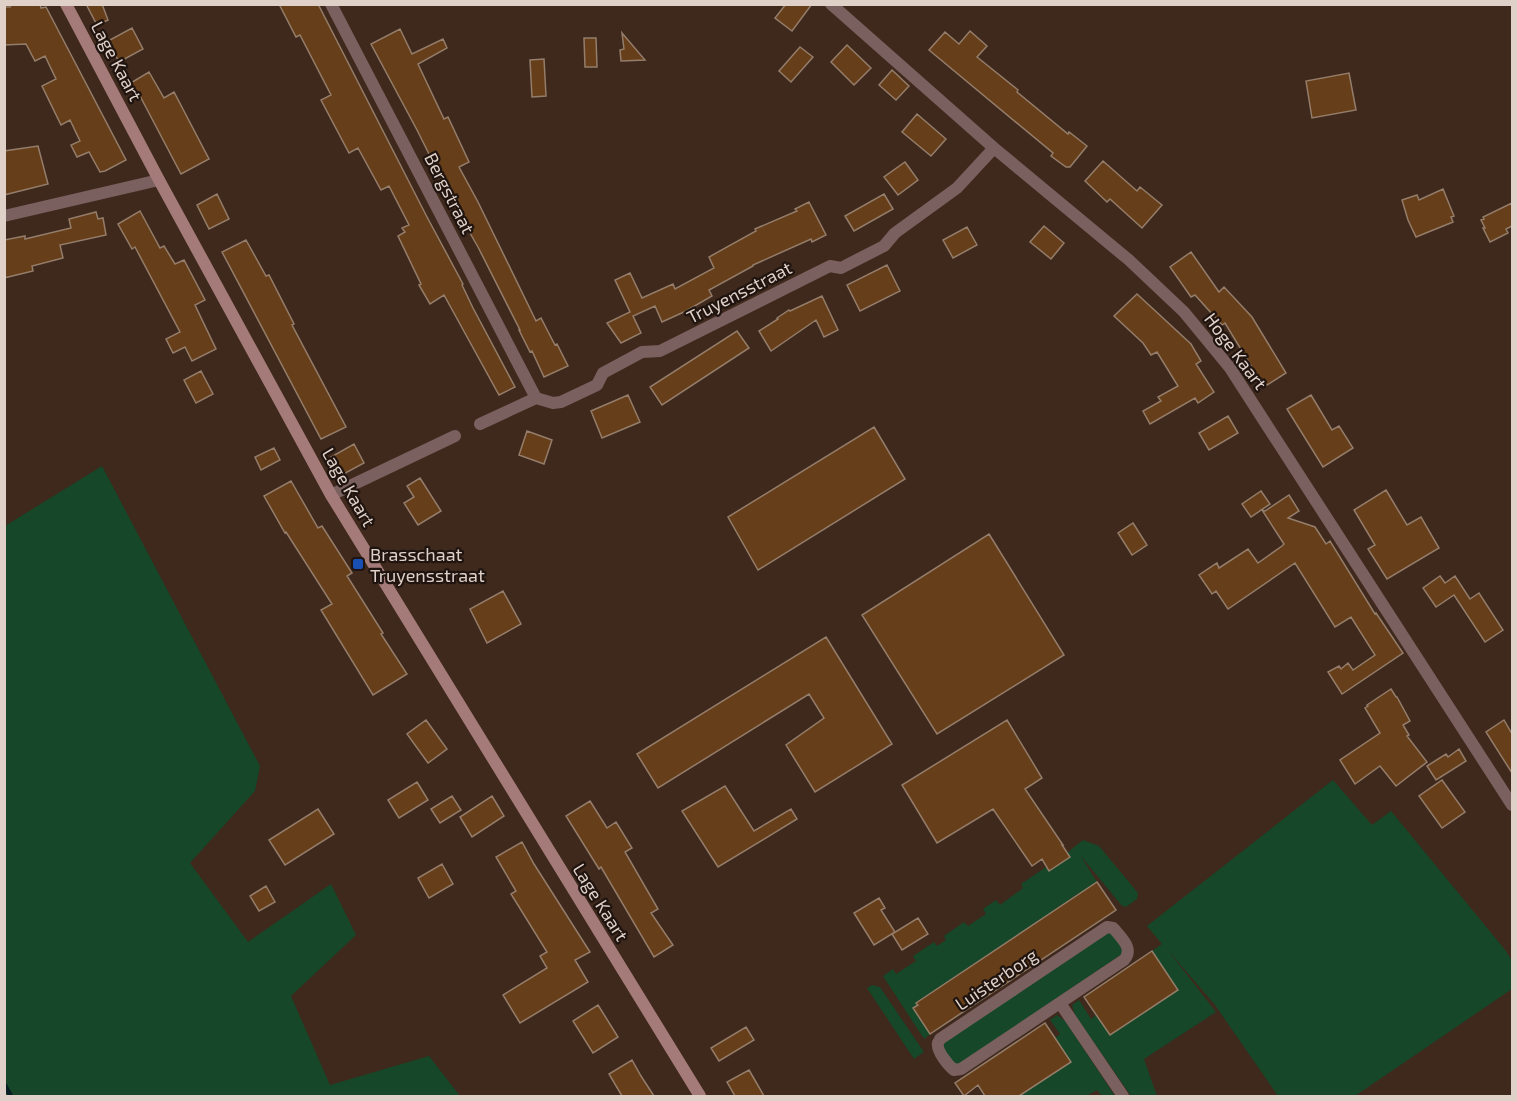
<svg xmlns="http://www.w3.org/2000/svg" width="1517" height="1101" font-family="'Exo 2',sans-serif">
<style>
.green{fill:#154728}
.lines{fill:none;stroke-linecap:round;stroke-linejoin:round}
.stream{stroke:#082024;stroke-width:4.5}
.building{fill:#663e19;stroke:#947d6a;stroke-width:1.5}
.street{stroke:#7a605f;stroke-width:12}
.secondary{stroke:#a47b79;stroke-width:12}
.transit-dot{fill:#1a4fb4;stroke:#1f140f;stroke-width:2}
.labels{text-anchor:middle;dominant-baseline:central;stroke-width:4.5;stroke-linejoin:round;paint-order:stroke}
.street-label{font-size:18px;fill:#dfd0c8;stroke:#1f140f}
.poi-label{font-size:18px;fill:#dfd0c8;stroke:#1f140f;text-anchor:start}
</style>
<rect width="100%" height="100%" fill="#3f291d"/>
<!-- green -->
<path class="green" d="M102,466L260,766L255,791L190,863L248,942L331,884L356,935L291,996L330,1085L429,1056L460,1096H5V526Z
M1333,780L1372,825L1391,811L1506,951L1512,961V989L1355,1096H1278L1215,1005L1167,949L1216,1012L1144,1059L1157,1096H1131L1075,1015L1072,1005L1079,1000L1091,1019L1096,1015L1152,951L1162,944L1147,926Z
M1083,840L1099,846L1138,893L1137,899L1126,907L1122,906L1080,855L1097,882L1081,894L1079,893L1068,900L1070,904L1065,907L1062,904L1051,912L1052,915L1048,917L1047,915L1034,923L1036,926L1031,929L1029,927L1018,935L1014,940L1012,938L1001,946L1002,949L997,952L995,950L984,957L985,960L980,963L978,961L967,968L968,971L963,974L961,972L950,980L952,983L945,984L933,991L935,994L930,997L928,995L916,1002L918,1005L914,1008L930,1034L924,1039L883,976L893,969L896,974L916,961L913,956L934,942L937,946L946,940L944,936L964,922L968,926L986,914L983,909L996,900L1000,905L1023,888L1021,884L1046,867L1049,871L1069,857L1067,853Z
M1110,932L1123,949L1122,954L958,1065H955L942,1047V1044Z
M872,985L880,987L924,1052L914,1059L867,988Z
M1057,1015L1065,1021L1115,1096H1102L1097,1090L1086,1096H1019L1070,1062L1055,1038L1060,1034L1050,1020Z"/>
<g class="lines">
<!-- stream -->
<path class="stream" d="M4,1084L11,1096"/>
</g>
<!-- building -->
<path class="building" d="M12,4H40L41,8L46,7L126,160L105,171L100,172L89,152L77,157L71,145L80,141L70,120L61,125L42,86L56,79L45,56L35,61L26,44L4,45V7H10Z
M86,4H102L108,20L97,25Z
M279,4H318L427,217L463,284L462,285L473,308L515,387L499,395L444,295L430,304L419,285L421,284L398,236L405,232L402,228L409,225L389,186L381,190L358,148L349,153L321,100L331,95L300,35L296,37Z
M786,4H812L792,31L775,18Z
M132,28L143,49L119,62L108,41Z
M400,29L412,54L443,39L447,48L418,64L444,119L448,117L469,162L459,167L478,202L536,321L541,318L555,345L557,344L568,366L544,377L532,351L530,352L519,330H520L478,247L447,193L448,192L417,130L371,44Z
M970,31L987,46L977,57L1018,90L1017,92L1068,134L1069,132L1087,146L1070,167H1066L1051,156L1053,153L929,50L945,32L959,44Z
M622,33L645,60L621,61L620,50L624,49Z
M584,38H596L597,67H585Z
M847,45L871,68L854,85L831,62Z
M800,47L813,57L791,82L779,71Z
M544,59L546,96L532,97L530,60Z
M892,70L909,86L896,100L879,85Z
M149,72L164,98L174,92L209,159L181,174L140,96L137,98L129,84Z
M1349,73L1356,110L1312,118L1306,81Z
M917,114L946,139L931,156L902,132Z
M38,146L48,184L4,195V151Z
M1103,161L1137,191L1140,187L1162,205L1142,228L1110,199L1107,202L1085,181Z
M905,162L918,180L898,195L884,177Z
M1443,189L1454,216L1451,217L1453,222L1416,237L1408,220L1402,200L1417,195L1419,200Z
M217,194L229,219L209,229L197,205Z
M884,194L893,209L854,231L845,216Z
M809,202L826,235L812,242L811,239L753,265V266L709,290L712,296L686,311L662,322L655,306L633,316L641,333L621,343L607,323L630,312L615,280L630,273L642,298L673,284L675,289L714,268L709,257L756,231L755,229L797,211L795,209Z
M1512,203V226L1506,229L1508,233L1490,242L1483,228H1485L1481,220L1484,219L1483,217Z
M140,211L160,248L164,246L175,264L184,260L205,300L195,305L216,349L192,361L185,347L173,353L166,339L180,332L135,247L132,249L118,224Z
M96,212L98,219L103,218L106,235L60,245L63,258L32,266L33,271L4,278V240L25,236V239L71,228L69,219Z
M1044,226L1064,243L1051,259L1030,242Z
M967,227L977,245L953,258L943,240Z
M246,240L266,276L269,275L294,324L292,325L346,427L321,439L222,252Z
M1191,252L1219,292L1224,287L1252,317L1286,373L1264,387L1225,323L1222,325L1195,295L1191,297L1170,267Z
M887,265L900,291L860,311L847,285Z
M1137,294L1191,344L1201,361L1196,364L1214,392L1198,403L1195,398L1150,424L1143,411L1161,401L1158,397L1178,386L1157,352L1151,355L1143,343L1114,316Z
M822,296L838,330L824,337L816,320L771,351L759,331L778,319L777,318L789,310L790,311Z
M737,331L749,348L662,405L650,387Z
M201,371L213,394L196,403L184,380Z
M628,395L640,422L602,438L591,411Z
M1311,395L1332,430L1339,426L1353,448L1323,467L1287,409Z
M1228,416L1238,433L1209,450L1199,433Z
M874,427L905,479L758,570L728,517Z
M527,431L552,440L544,464L519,455Z
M354,444L364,463L340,476L331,457Z
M274,448L280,460L261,470L255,457Z
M420,478L441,511L418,525L404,503L414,497L407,486Z
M291,481L318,528L322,526L352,573L347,576L383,633L381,634L407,674L373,695L321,610L332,604L286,532L285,533L264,496Z
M1386,490L1407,525L1421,517L1439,548L1387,579L1368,549L1375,545L1354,510Z
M1261,491L1270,504L1251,517L1242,504Z
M1289,495L1299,511L1288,518L1315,527L1326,544L1330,541L1375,614L1376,613L1403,653L1342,694L1328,672L1339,666L1341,669L1348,663L1353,670L1375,655L1351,617L1335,627L1295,563L1228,609L1216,591L1212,594L1199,575L1217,563L1219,568L1248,549L1258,563L1282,546L1284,544L1262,510L1265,511Z
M1133,523L1147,545L1132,555L1118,533Z
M989,534L1064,655L937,734L862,615Z
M1440,576L1445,583L1455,576L1470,599L1479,593L1503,630L1485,642L1454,595L1436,607L1423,588Z
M503,591L521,624L487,643L470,609Z
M826,637L892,744L815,792L786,745L824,718L809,694L658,788L637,754Z
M1391,689L1396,697H1397L1410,721L1403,725L1409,735L1407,736L1427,762L1396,786L1380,766L1355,784L1340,760L1380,733L1365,708L1368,706L1367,705Z
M426,720L447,749L428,763L407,734Z
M1007,720L1042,778L1025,789L1063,845H1062L1070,857L1049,871L1042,859L1032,866L993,809L937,843L902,785Z
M1504,720L1512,734V773L1486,732Z
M1459,749L1466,761L1436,780L1427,766L1446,754L1448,757Z
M1442,780L1465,812L1442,828L1419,796Z
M417,782L428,800L399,818L388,800Z
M725,786L754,831L791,809L797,819L718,867L682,811Z
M452,796L461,810L440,823L431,809Z
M492,796L504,816L472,837L460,817Z
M590,801L607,828L616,822L632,848L625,852L658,909L651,913L673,945L654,957L601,867L599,869L566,816Z
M318,809L334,834L285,865L269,840Z
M522,842L534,864L590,952L575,960L588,982L520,1023L503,995L547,968L540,956L547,952L511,894L516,891L496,857Z
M442,864L453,884L429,898L418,878Z
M1097,882L1116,910L930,1034L913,1008L918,1005L916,1003Z
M266,886L275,902L259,911L250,896Z
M879,898L885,908L881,910L895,932L874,945L854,913Z
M918,918L928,934L902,950L892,934Z
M1152,951L1178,990L1110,1035L1084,997Z
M598,1005L618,1037L593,1053L573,1021Z
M1045,1023L1071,1062L1019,1096H985L978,1085L964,1096L955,1083Z
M746,1027L754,1040L719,1061L711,1048Z
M632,1060L641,1076L654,1096H622L609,1074Z
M749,1070L756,1082L764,1096H735L727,1082Z"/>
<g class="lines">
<!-- street -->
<path class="street" d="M331,4L536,398
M831,4L994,148L1129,260L1184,312L1230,368L1512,805
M4,216L159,180
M480,424L536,398L553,403L561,402L597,385L603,373L642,352L660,351L830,266L841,268L884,246L895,233L957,188L994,148
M331,495L455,436
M1107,927L1113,928L1115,930C1122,939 1134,949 1124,960L961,1069L954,1070C949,1066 936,1051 938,1043C938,1042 940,1040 940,1039Z
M1060,1003L1123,1096"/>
<!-- secondary -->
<path class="secondary" d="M66,4L159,180L331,495L700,1096"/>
</g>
<!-- markers -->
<rect class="transit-dot" x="352" y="558" width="12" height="12" rx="3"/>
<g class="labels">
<!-- street labels -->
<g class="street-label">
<text transform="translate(117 61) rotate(62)">Lage Kaart</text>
<text transform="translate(450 193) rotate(63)">Bergstraat</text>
<text transform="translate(739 292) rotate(-27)">Truyensstraat</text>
<text transform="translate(1236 351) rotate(53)">Hoge Kaart</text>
<text transform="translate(349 487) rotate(60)">Lage Kaart</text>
<text transform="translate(601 902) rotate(58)">Lage Kaart</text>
<text transform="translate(996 979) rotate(-34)">Luisterborg</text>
</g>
<!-- poi labels -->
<g class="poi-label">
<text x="370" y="554">Brasschaat<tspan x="370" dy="21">Truyensstraat</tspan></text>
</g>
</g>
<!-- border -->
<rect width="1517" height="1101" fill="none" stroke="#dfd0c8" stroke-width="12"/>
</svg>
